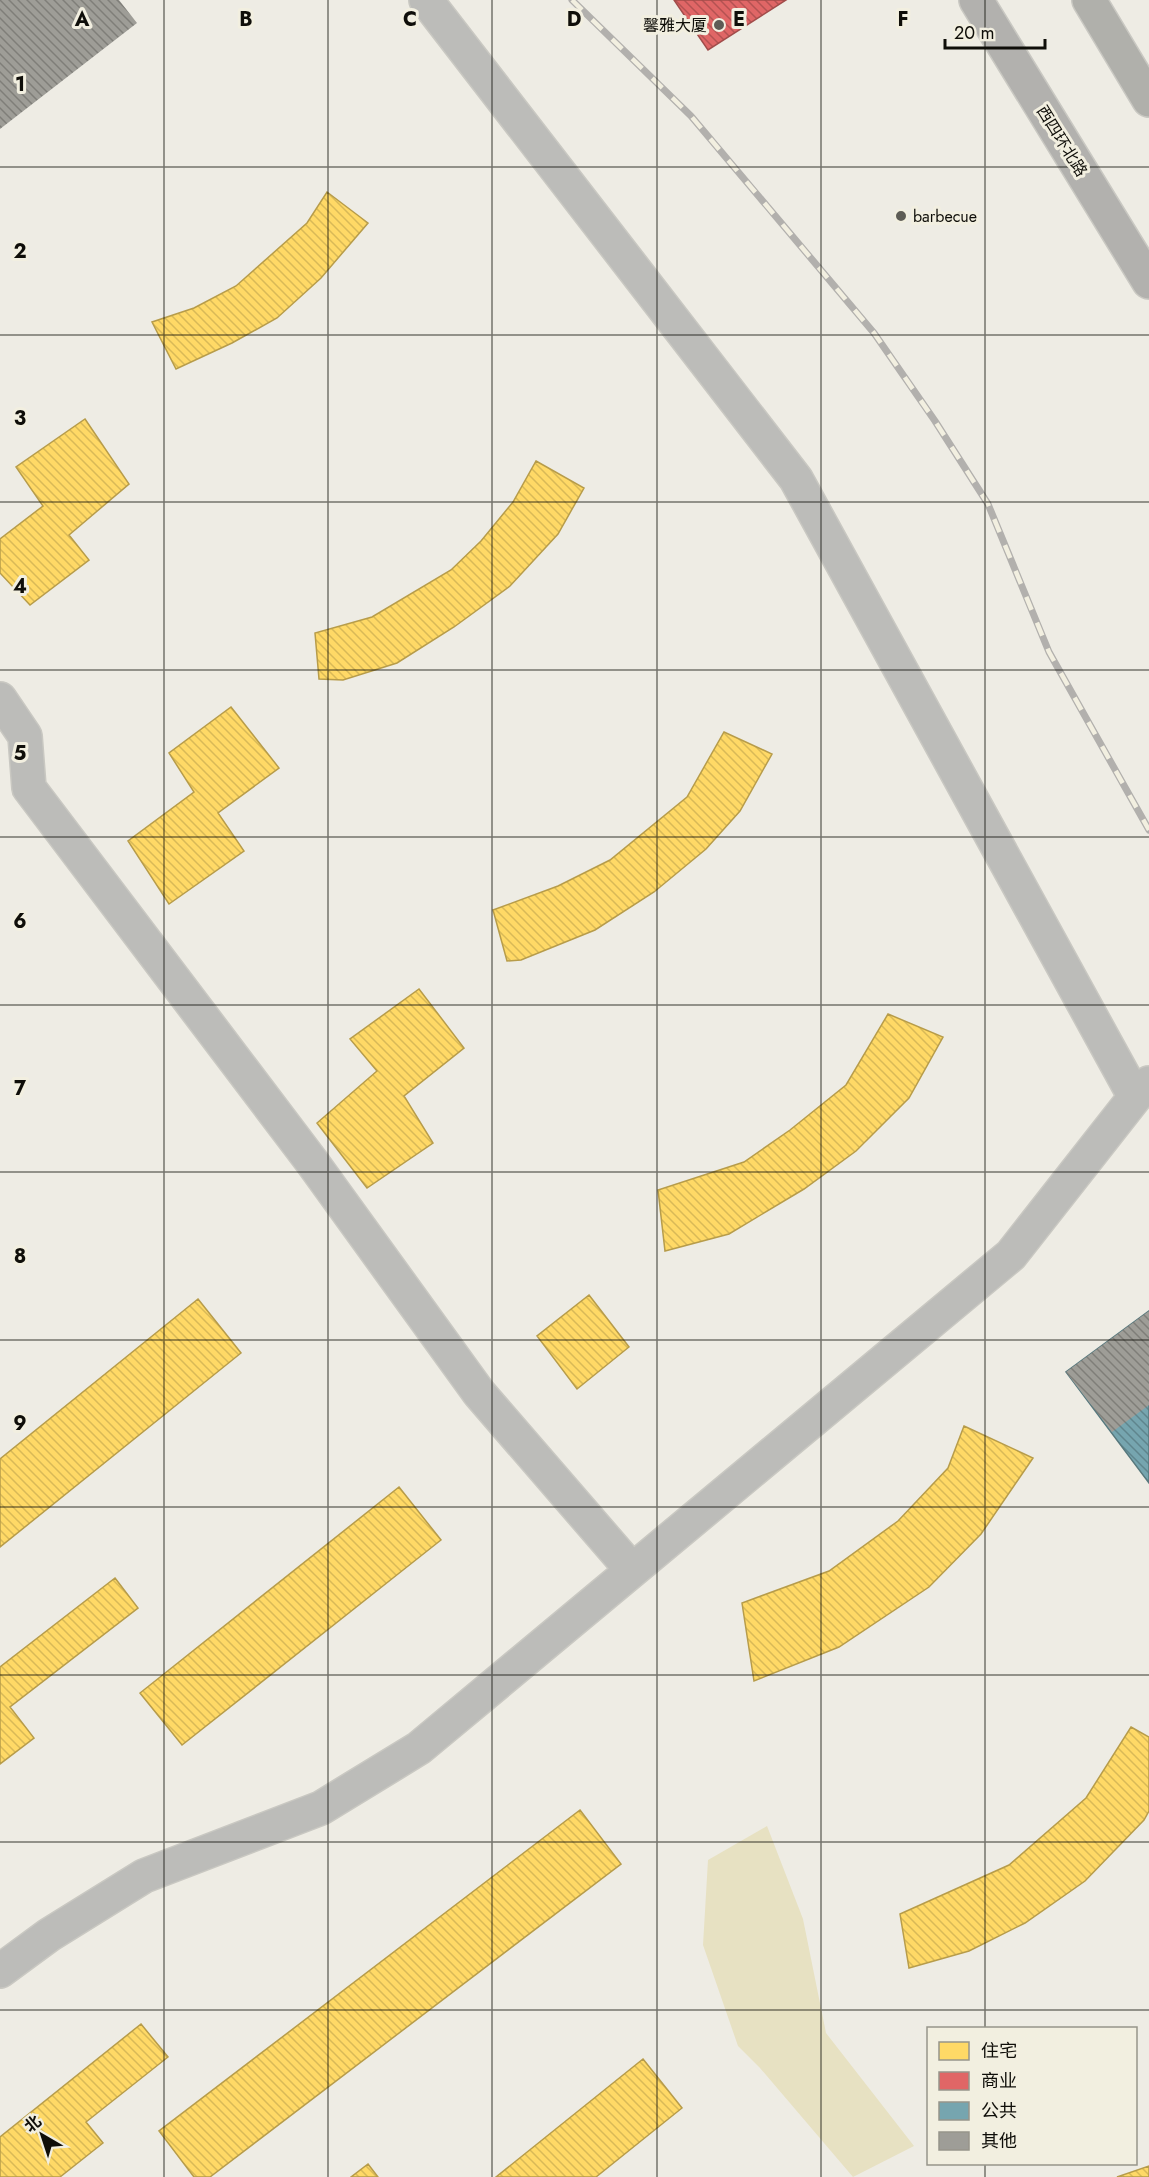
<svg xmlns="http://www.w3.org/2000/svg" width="1149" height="2177" font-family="Jost,'Noto Sans SC',sans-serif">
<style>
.green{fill:#e7e1c2}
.homes{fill:url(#homes-back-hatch);stroke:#b79c4a;stroke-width:1.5}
.shops{fill:url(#shops-back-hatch);stroke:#a14c4a;stroke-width:1.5}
.public{fill:url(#public-back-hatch);stroke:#57787d;stroke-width:1.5}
.building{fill:url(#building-back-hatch)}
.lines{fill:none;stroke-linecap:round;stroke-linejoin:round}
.street-casing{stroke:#c9c8c2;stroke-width:36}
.secondary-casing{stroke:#c9c8c2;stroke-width:36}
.highway-casing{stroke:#c9c8c2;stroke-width:36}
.street{stroke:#bcbcb9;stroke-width:33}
.secondary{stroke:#b2b1ae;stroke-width:33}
.highway{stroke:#b0b0ab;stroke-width:33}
.rail-casing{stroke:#b2b0ad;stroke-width:7}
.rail{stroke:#f2efe0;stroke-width:4.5;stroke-dasharray:14;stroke-linecap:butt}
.grid{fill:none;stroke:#0f0e09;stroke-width:1.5;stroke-opacity:0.55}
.poi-dot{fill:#5d5c56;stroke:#f2efe0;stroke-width:2}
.labels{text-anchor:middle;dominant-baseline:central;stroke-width:6;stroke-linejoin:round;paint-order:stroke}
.poi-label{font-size:16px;fill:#0f0e09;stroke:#f2efe0;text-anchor:end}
.street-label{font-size:16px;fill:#0f0e09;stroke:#f2efe0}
.grid-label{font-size:20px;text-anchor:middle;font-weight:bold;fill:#0f0e09;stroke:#f2efe0;stroke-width:6;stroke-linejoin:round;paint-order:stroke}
</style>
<defs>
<pattern id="homes-back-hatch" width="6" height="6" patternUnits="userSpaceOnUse" patternTransform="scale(1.5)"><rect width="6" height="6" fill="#ffd966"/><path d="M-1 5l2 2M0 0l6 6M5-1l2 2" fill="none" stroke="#d9b957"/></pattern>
<pattern id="shops-back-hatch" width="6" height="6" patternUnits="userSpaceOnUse" patternTransform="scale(1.5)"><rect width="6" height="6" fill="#e06666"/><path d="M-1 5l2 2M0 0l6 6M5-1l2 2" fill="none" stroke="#b45252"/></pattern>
<pattern id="public-back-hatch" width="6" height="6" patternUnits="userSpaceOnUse" patternTransform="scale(1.5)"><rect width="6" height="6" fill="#76a5af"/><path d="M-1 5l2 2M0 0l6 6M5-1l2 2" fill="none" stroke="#5f858d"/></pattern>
<pattern id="building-back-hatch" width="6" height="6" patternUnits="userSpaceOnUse" patternTransform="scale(1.5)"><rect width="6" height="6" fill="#9e9d97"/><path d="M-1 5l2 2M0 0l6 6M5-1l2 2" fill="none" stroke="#7f7e79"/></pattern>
</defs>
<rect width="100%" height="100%" fill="#eeece4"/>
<!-- green -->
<path class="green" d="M767,1826L803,1919L826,2033L914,2146L853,2177L760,2068L738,2046L703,1945L708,1860Z"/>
<!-- homes -->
<path class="homes" d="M327,192L368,223L321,278L277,318L232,343L176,369L152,322L194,308L236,286L307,223Z
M85,419L129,484L69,535L89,560L30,605L0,573V539L43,506L16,467Z
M536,461L584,488L558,534L510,586L454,627L397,663L343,680L319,679L315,633L372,617L451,570L481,541L513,502Z
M231,707L279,768L218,813L244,851L169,904L128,841L194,792L169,753Z
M724,732L772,754L740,811L706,849L654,892L595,930L521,960L507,961L493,910L558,886L610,860L687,797Z
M419,989L464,1048L404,1096L433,1143L367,1188L317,1123L377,1071L350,1039Z
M888,1014L943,1037L909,1098L856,1151L804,1189L729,1234L665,1251L658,1190L744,1162L790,1130L846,1085Z
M589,1295L629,1347L577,1389L537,1336Z
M198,1299L241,1353L0,1547V1459Z
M964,1426L1033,1458L981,1534L929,1587L839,1647L754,1681L742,1603L829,1571L898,1521L948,1468Z
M399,1487L441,1540L182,1745L140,1693Z
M115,1578L138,1608L10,1707L34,1738L0,1764V1667Z
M1131,1727L1149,1737V1811L1144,1820L1085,1881L1025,1923L969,1951L909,1968L900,1914L1009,1865L1086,1798Z
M580,1810L621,1864L210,2177H194L159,2131Z
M141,2024L168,2057L86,2122L103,2143L60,2177H0V2137Z
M643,2059L682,2108L596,2177H496Z
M368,2164L378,2177H351Z
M1149,2166V2177H1117Z"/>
<!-- shops -->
<path class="shops" d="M674,0H786L708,50Z"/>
<!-- public -->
<path class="public" d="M1149,1311V1483L1066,1372Z"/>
<!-- building -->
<path class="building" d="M0,0H119L137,23L0,129Z
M1149,1311V1405L1112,1432L1066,1372Z"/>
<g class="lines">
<defs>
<path id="street" d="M426,0L796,479L1135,1097
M0,699L25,736L29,788L312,1162L479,1393L632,1570
M0,1971L49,1935L144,1876L321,1808L419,1748L1011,1255L1135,1097L1149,1083"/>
<path id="secondary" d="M976,0L1149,282"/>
<path id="highway" d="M1089,0L1149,100"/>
</defs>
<!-- street casing -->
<use href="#street" class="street-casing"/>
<!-- secondary casing -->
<use href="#secondary" class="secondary-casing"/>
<!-- highway casing -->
<use href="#highway" class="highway-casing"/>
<!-- street -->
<use href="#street" class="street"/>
<!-- secondary -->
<use href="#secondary" class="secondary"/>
<!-- highway -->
<use href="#highway" class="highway"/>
<defs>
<path id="rail" d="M572,0L691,116L874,333L935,421L988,504L1049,652L1149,830"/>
</defs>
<!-- rail casing -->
<use href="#rail" class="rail-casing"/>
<!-- rail -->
<use href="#rail" class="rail"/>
</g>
<!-- grid -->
<path class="grid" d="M164,0V2177M328,0V2177M492,0V2177M657,0V2177M821,0V2177M985,0V2028M0,167H1149M0,335H1149M0,502H1149M0,670H1149M0,837H1149M0,1005H1149M0,1172H1149M0,1340H1149M0,1507H1149M0,1675H1149M0,1842H1149M0,2010H1149M985,2164V2177"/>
<!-- markers -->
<g class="poi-dot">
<circle cx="719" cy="25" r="6"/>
<circle cx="901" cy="216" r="6"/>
</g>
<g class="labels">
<!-- poi labels -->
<g class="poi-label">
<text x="707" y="25">馨雅大厦</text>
<text x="913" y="216" text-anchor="start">barbecue</text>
</g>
<!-- street labels -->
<g class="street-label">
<text transform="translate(1062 141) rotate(58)">西四环北路</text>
</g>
</g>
<g class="grid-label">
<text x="82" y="26">A</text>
<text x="246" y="26">B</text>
<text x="410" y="26">C</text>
<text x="574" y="26">D</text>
<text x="739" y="26">E</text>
<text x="903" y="26">F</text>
<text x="20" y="91">1</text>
<text x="20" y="258">2</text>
<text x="20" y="425">3</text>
<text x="20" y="593">4</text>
<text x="20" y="760">5</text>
<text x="20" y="928">6</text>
<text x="20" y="1095">7</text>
<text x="20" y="1263">8</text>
<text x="20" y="1430">9</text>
</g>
<!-- legend -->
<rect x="927" y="2027" width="210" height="138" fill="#f2efe0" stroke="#97958a" stroke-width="1.5"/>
<rect x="939" y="2042" width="30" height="18" fill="#ffd966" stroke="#97958a" stroke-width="1.5"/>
<text x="981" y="2057" font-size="18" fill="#0f0e09">住宅</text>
<rect x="939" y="2072" width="30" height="18" fill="#e06666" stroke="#97958a" stroke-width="1.5"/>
<text x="981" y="2087" font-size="18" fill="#0f0e09">商业</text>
<rect x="939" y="2102" width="30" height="18" fill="#76a5af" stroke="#97958a" stroke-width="1.5"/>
<text x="981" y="2117" font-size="18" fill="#0f0e09">公共</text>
<rect x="939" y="2132" width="30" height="18" fill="#9e9d97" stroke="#97958a" stroke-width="1.5"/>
<text x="981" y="2147" font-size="18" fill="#0f0e09">其他</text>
<!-- north arrow -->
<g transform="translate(42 2135) rotate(321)" stroke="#f2efe0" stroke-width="4.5" paint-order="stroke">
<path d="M0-4.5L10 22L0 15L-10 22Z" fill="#0f0e09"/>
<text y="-9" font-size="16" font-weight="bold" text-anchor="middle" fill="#0f0e09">北</text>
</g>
<!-- scale -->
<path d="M945 39v9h100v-9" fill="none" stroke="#0f0e09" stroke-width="3"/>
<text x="954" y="39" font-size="18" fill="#0f0e09" stroke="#f2efe0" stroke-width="4.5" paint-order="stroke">20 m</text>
</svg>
